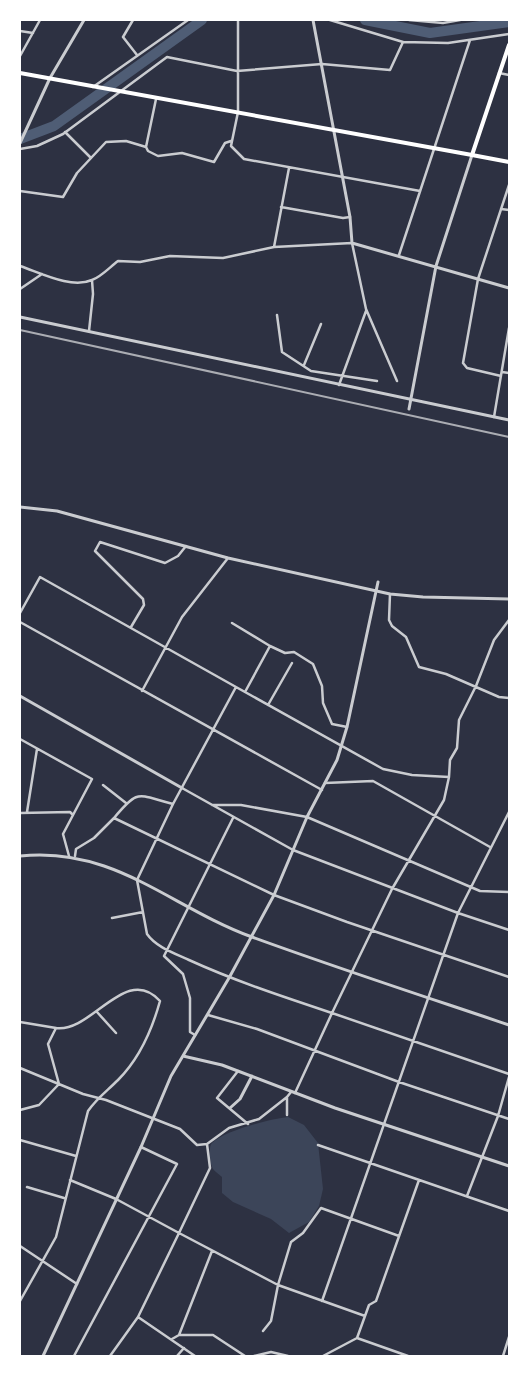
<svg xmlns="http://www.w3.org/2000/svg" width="529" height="1376" font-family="'Roboto Serif',serif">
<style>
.green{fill:#3c4559}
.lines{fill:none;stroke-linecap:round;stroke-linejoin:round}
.river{stroke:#4f5d75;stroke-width:10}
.minor{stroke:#caccd0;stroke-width:2.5}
.tertiary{stroke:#caccd0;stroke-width:3}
.secondary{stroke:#fff;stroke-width:4}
.primary{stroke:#fff;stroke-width:4}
.rail{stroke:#abadb3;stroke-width:2}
</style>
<rect width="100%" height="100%" fill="#2d3142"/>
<!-- green -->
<path class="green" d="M288,1117L304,1125L318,1143L323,1189L319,1206L309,1222L289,1233L271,1219L233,1202L222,1193V1177C219,1174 215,1172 213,1169C210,1164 208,1147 212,1143C224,1131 270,1119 288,1117Z"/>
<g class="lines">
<!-- river -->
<path class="river" d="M365,20L430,33L509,22
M20,139L54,126L202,20"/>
<!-- minor -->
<path class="minor" d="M133,20L123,37L137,55
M238,20V112L231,146L244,159L420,191
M330,20L403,42L448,43L509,34
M409,20L443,23L460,20
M20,31L33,33
M20,56L40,20
M499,73L509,75
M93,87L188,20
M65,132L91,158
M146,147L156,99
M20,149L37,146L63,134L167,57L237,71L322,64L390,70L403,42
M20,191L63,197L77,173L106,142L126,141L146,147L148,151L158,156L182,153L214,162L225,143L231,141
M281,207L343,218L350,217
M501,209L509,210
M274,247L289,168
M399,255L470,40
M20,266C41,273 71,289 92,280C101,277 110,267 118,261L140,262L170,256L223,258L274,247L352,243L366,309L397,381
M20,289L42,274
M277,315L282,352L311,371L377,381
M89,331L93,294L92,280
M304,365L321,324
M502,372L509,373
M501,376L467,368L463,363L478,279L509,185
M339,385L366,311
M494,417L509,328
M390,594L389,620L392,626L406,637L419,667L446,674L499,697L509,698
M20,613L40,577L236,687
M20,622L322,790
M232,623L270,646L285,653L294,652L313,664L322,686L323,703L332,724L347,727
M131,627L144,605L143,599L95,551L100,542L165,563L178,556L186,546
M142,691L182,617L228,558
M245,692L270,646
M268,705L292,663
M20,739L92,779L63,834L69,856
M449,777L412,775L383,769L236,687L173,804L137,880L147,934C156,947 174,953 189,960C235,981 284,997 332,1013L392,889L444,800L449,777L450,760L457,748L459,720L476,686L494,640L509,620
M325,783L373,781L490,847
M103,785L126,803
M182,788L293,850L458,913L509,930
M212,805H241L307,817L480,891L509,892
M27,812L37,749
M20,813L70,812L72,814
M114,818C139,788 137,795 173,804
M75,856L76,849L94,838L114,818L274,895L347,922L509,977
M112,918L143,912
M97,1012L116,1033
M208,1015L257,1029L399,1082L509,1119
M20,1022L56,1028
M195,1035L190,1032V998L183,974L164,956L233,818
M20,1068L83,1094L106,1100L180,1129L197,1145L207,1144
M238,1071L217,1098L248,1124
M291,1092L287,1097L259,1119L229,1128L207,1144L210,1168L179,1233L278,1285L365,1316
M295,1093L332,1013L509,1074
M20,1110L39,1105L59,1084L48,1044L56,1028C92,1033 126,963 160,1001C152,1030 140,1058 118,1080C107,1091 97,1098 88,1111L56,1237L20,1301
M287,1115V1097
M20,1140L76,1156
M318,1145L509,1211
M70,1180L116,1199L179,1233L138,1317L110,1356
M27,1187L64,1198
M467,1196L498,1116L509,1077
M20,1246L77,1284
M322,1301L458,913L509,812
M138,1317L195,1356
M263,1331L271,1321L278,1285L291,1242L303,1233L321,1208L399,1236
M179,1335L212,1251
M172,1339L179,1335H213L245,1356
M74,1356L177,1164L141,1147
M177,1356L184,1348
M254,1356L271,1352L288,1356
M323,1356L357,1338
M408,1356L357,1338L369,1305L376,1301L419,1180
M503,1356L509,1337"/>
<!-- tertiary -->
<path class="tertiary" d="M313,20L350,217L352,243L509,288
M20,143L50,78L84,20
M20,317L509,420
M409,409L436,266L472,155
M20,507L57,511L228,558L390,594L423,597L509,599
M20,696L182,788
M20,856C114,846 170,907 252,937C337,968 423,996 509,1025
M183,1056L222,1065L335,1108L509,1166
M230,1108L240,1099L252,1076
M43,1356L141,1147L171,1076L229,978L274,895L307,817L337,760L347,727L378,582"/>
<!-- secondary -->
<path class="secondary" d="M20,73L472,155"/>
<!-- primary -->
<path class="primary" d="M509,45L472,155L509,162"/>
<!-- rail -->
<path class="rail" d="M20,330L509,437"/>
</g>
<!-- border -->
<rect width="529" height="1376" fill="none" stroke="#ffffff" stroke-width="42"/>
</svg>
